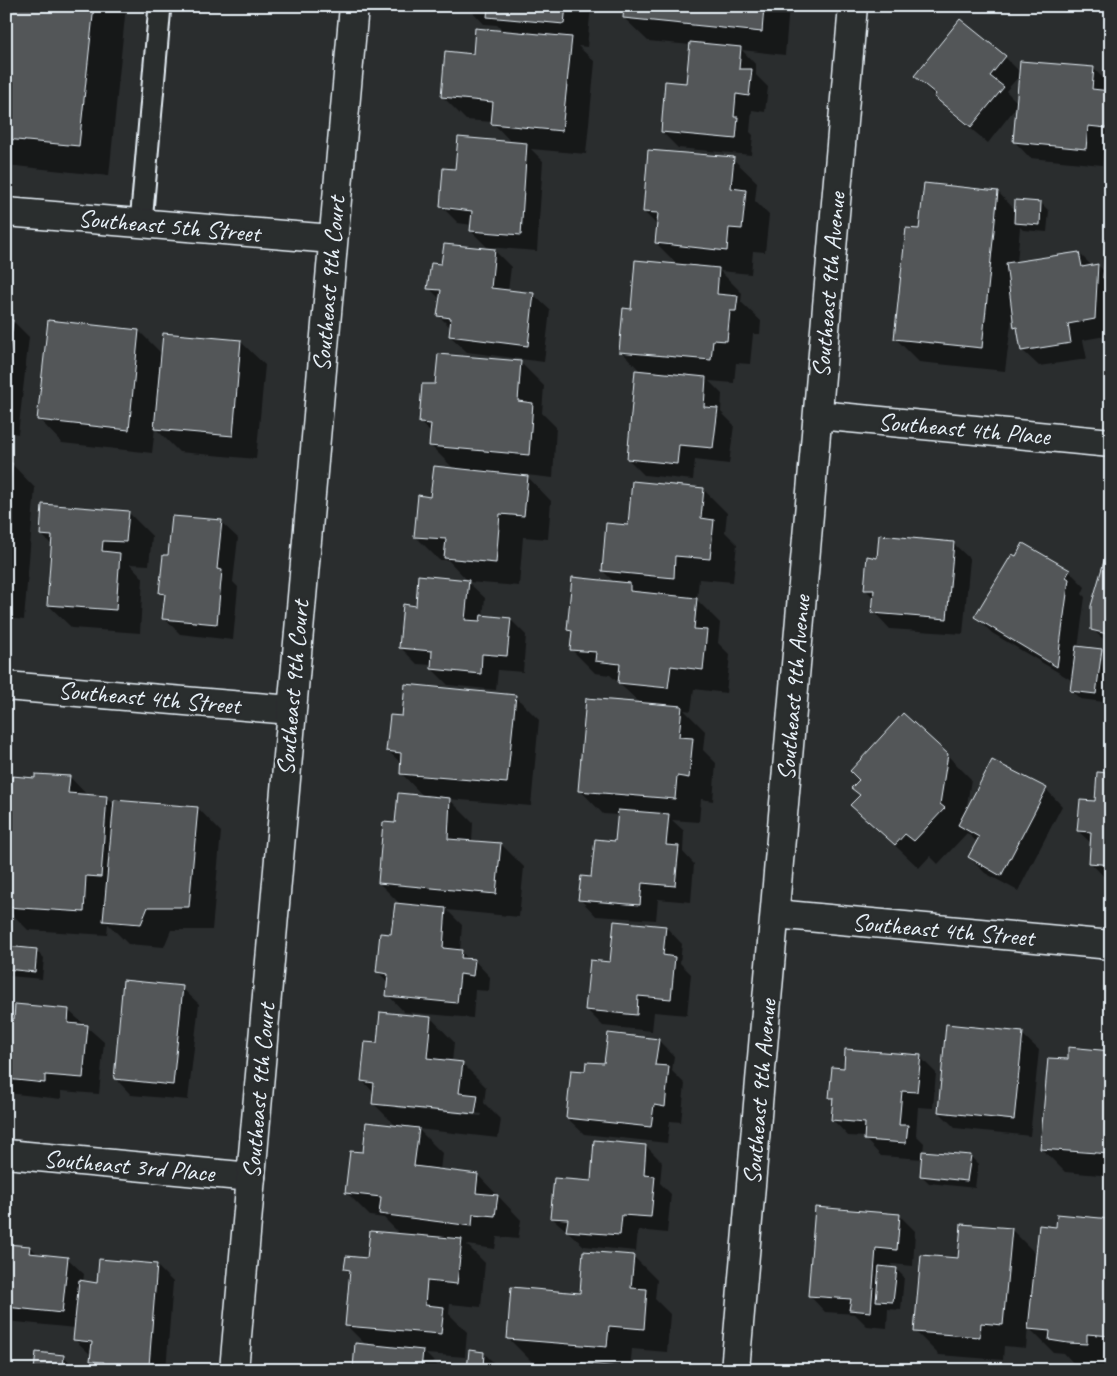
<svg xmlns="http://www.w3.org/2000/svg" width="1117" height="1376" font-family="Caveat,sans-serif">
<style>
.shadow{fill:#0007;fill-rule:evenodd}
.building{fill:#535759;stroke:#e8f1f8}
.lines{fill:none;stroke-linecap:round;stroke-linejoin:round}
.service-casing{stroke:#e8f1f8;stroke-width:25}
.minor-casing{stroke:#e8f1f8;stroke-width:31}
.tertiary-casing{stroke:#e8f1f8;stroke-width:31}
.service{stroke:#2a2d2e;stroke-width:21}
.minor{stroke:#2a2d2e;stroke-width:28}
.tertiary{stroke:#2a2d2e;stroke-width:28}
.labels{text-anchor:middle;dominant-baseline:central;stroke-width:5;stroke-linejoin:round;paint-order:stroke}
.street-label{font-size:25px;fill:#e8f1f8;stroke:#2a2d2e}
</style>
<rect width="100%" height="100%" fill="#2a2d2e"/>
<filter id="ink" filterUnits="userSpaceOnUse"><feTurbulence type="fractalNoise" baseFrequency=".02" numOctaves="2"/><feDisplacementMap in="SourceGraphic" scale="10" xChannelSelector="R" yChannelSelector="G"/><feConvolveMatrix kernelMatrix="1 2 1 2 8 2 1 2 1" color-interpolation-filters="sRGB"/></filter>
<g filter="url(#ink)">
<!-- shadow -->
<path class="shadow" d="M6,6H126L109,176L6,165Z
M467,6H591L587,47L578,46L595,62L586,154L531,149L543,161L537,251L487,247L471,231L472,225L458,223L442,207L456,170L512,143L492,122L466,120L442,96L474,55L504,32L497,25L484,24Z
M625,6H789L785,55L742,50L756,65V75L768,87L765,112L752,110L750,132L753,135L751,155L678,148L662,132L687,84L691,45L648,41L624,18Z
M1005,57L1020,72L1093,68L1110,85L1111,143L1104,142L1102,165L1030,158L1014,141L1017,106L988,143L952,113L915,76ZM1020,75L1017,102L1006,91Z
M733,159L757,182L755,201L769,215L765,252L753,251L751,274L720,271L742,293L741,302L761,321L760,334H753L750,364L736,363L734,383L709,381L722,394L721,412L734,425L729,464L695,460L693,480L644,475L628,459L641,372L621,351L632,310L679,266L656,243L658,226L644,212Z
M998,192L1016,211L1041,203L1049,211L1047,232L1023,230L1020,227L1017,263L1079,253L1092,266L1098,265L1105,272L1111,240V335L1083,340L1087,359L1039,366L1022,350L1020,332L1015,328L1013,310L1005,371L919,362L896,339L921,230Z
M1111,203V224L1109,222Z
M494,250L511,267L508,291L533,294L550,310L544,362L467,352L450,336L451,328L439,316L441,300L429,288L442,266Z
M6,320L13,321L29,337L18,434L6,432Z
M139,331L162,354L164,335L241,342L265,365L256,459L179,452L155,428L152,453L62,443L39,419Z
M521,363L544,386L542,413L556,427L553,478L526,475L551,501L548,539L523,537L519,586L468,582L485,598L483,617L510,619L526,635L523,672L498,670L496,690L448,685L432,669V665L417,664L400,647L417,607L420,577L469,582L448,560H439L415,536L432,498L455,470L431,446L432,434L420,422L436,386Z
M6,464H12L35,488L24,620L6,618Z
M703,489L727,513L725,532L737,544L733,582L699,579L697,600L720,623L718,643L730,655L726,693L694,689L691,711L684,710L705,731L703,750L716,763L713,801L701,799L699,822L672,820L684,831L683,852L694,864L691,902L658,899L656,920L596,916L580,899L616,842L619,815L603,814L580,790L641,704L610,675L595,673L571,649L573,634L568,630L615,583L603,571L629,526Z
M128,512L152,536L149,565L130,564L143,578L140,633L72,628L48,605L53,546L41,534Z
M221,522L238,538L233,582L238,587L233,640L180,634L164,618L166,598L161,593L169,557Z
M1111,542V646L1092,629Z
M953,543L970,559L963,634L890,629L874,612L875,599L865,589L878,559Z
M1069,571L1085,587L1082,594L1085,597L1078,648L1101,650L1109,658L1104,702L1080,699L1072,691L1073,681L992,633L976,617Z
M515,696L539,720L531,806L449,799L473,823L472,842L501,844L524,867L519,917L447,910L462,925L460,951L470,960H474L490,977L489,991L475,990L473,1018L404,1012L388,995L389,983L378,972L392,935L401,905L379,883L396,825L424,797L401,773L402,764L388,751L403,717Z
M947,755L971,779L966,812L1046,789L1062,806L1018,891L985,873L969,857L977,842L967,833L938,864L930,856L919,868L852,805Z
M1111,774V879H1106L1090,862L1092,844L1078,831Z
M36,775L70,777L88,796L106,797L115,805L198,808L221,832L212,930H171L164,947L128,944L108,924L107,935L28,930L6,908V791L12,796L36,779Z
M666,927L682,944L680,963L691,974L687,1015L654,1012L652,1031L603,1026L587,1010L611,963Z
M6,947L36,950L44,958L42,979L9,976L6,972Z
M182,988L199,1004L188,1100L131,1095L115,1078Z
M69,1011L104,1042L99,1094L61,1091V1099L7,1093L6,1020L15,1021Z
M431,1018L454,1042L452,1062L462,1063L486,1087L484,1103L501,1120L498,1138L418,1129L442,1153L440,1171L478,1175L501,1199L521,1220L518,1239L497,1237L495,1249L467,1245L485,1263L481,1307L450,1304L449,1314L467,1332L465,1357L426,1354L442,1370H354L367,1346L346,1325L351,1274L345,1269L369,1259L401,1235L384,1218L370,1216L346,1192L364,1154L397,1127L373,1103L374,1093L362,1080L378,1045ZM395,1105L482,1114L481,1116L398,1108Z
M1022,1034L1039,1050L1030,1136L955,1128L939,1112Z
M658,1040L674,1056L672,1071L685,1084L681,1122L670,1121L667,1143L584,1134L567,1118L586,1073Z
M1111,1052V1176L1065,1172L1041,1148L1069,1061Z
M920,1057L936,1073L933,1108L918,1107L916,1135L924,1143L923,1152L970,1156L978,1164L975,1188L929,1183L921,1175L923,1159L881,1156L865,1139V1137L848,1136L832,1119L834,1101L830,1098L845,1069Z
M646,1146L662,1162L660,1183L671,1194L667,1233L638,1230L636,1251L584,1246L551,1217L592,1182Z
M899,1215L915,1231L913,1266L892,1264L891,1269H896L904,1277L901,1310L888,1309L887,1328L867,1326L855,1314L825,1312L809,1295Z
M1111,1221L1110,1367L1074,1364L1064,1353L1053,1352L1028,1327L1026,1348L1004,1346L1003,1360L939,1355L915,1331L959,1260L1011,1229L1035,1253L1034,1260L1036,1261L1057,1229Z
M6,1245L30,1247L38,1255L67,1258L84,1274L83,1282L98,1284L157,1266L173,1282L166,1370H100L91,1361V1355L74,1339L75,1328L6,1321Z
M633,1256L657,1280L655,1299L670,1314L667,1352L632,1349L630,1370H577V1366L532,1362L509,1339L581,1294Z
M484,1353L501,1370H468Z
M64,1356L72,1365L71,1370H35Z"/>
<!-- building -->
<path class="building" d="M6,6H94L79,146L6,139Z
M488,6H566L564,24L487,17Z
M624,6H764L762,32L623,18Z
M960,19L1006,56L990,76L1004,87L971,127L934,97L936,94L914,76Z
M475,28L572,37L562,131L491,124L493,102L441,97L445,51L473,54Z
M690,42L741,47L739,69H752L749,96L736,94L734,117H738L736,139L661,132L665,81L686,83Z
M1020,61L1094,67L1092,89L1110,91L1107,128L1088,126L1086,149L1013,142Z
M458,137L527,143L521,235L470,231L472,211L440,207L443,168L455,169Z
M648,150L734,157L731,188L746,190L742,229L729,228L727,251L655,243L658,213L643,212Z
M924,183L998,191L982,348L894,339L906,228L919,229Z
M1015,200L1041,202L1040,225L1014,223Z
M1106,239H1111V279L1103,278Z
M444,244L495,249L491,288L534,293L528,346L449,336L451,318L437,316L441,290L427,289L431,263L441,264Z
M1079,252L1082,267L1098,264L1095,319L1068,324L1071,343L1021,351L1017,327L1014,328L1006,263Z
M635,260L719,268L717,294L738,296L736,311H730L727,341L713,340L711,360L619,352L623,308L631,309Z
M6,319L13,320L6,383Z
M48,320L139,330L129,430L37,420Z
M163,333L241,340L233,436L154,429Z
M438,354L521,361L518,401L533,403L529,455L429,446L431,424L419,423L422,384H435Z
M635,370L706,377L704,407L718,408L713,448L679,445L677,464L627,459Z
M6,462L12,463L6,530Z
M434,466L528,476L524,516L500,514L496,563L444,558L446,539L414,537L418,495L430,497Z
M632,481L704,488L701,518L714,520L710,559L675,556L674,578L602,571L606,523L628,525Z
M42,504L129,511L126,542L103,541L102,551L120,553L116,610L47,605L52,536L40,535Z
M172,516L222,520L217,569L222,570L217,624L162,619L165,594L159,593L163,555H168Z
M879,535L954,542L947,619L872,613L874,590H864L867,556L877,558Z
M1111,537V635L1091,630V606Z
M1023,543L1070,570L1066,577L1069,579L1057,667L974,617L1012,554L1016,556Z
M418,575L469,580L465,620L480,621L481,615L511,618L507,656L482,654L481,674L431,669L432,651L399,648L403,604L416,606Z
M572,577L630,583V591L697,598L694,629L707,630L703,670L671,666L668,688L618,683L620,664L595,661L596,652L570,650L572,631L567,630Z
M1076,646L1102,649L1096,694L1070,691Z
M405,684L516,695L507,783L400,774L401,753L386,751L390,715L402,716Z
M586,698L682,706L679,737L693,738L689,778L677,776L675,799L578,791Z
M903,713L948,754L940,804L945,808L914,841L905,834L895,845L850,805L860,795L851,788L859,780L850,771Z
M992,760L1047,788L1001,876L968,857L979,837L958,825Z
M1097,772L1111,773V865L1089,863L1091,832L1077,831L1080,800L1095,801Z
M35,774L70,776L68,793L107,796L101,877L86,876L84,912L6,907V857L12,776L35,778Z
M398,793L450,798L448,839L501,843L496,894L378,883L383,822L395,823Z
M114,800L198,807L189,907H148L141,924L103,921Z
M618,810L669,814L666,845L679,846L675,886L642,883L640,905L578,900L581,876L591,877L595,839L615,841Z
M395,903L446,908L443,948L462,950L461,958L475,959L473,976L460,974L457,1003L386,996L388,974L376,972L380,933L391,934Z
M614,921L666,926L663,955L675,957L671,999L638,996L637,1015L585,1010L590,960L610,962Z
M6,946L37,949L35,972L6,969Z
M123,980L183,986L173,1085L114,1079Z
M15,1004L69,1009L68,1023L88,1025L83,1078L45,1075V1083L6,1079V1019H14Z
M380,1012L431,1017L427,1058L463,1062L459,1093L478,1095L475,1114L372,1104L374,1083L361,1081L365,1042L377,1043Z
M946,1024L1023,1032L1014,1120L938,1112Z
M608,1033L659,1039L655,1065L669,1066L665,1107L654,1105L651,1127L566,1118L571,1070L585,1071L586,1062L604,1063Z
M1068,1047L1111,1051V1154L1040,1149L1048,1058L1068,1059Z
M845,1049L921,1055L917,1092L902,1091L899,1125H908L906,1143L864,1140L865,1123L831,1120L833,1098H829L832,1067L844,1068Z
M366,1122L419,1128L414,1166L478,1174L476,1193L498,1195L495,1216L473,1214L472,1226L379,1214L381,1197L345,1193L350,1151L363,1152Z
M594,1140L646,1145L644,1175L655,1176L651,1217L622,1215L620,1235L566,1231L568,1219L550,1218L554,1178L591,1181Z
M922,1151L971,1155L967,1181L920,1176Z
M815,1207L900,1214L897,1250L876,1248L871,1312L849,1310L851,1299L808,1296Z
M1057,1214L1111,1219L1109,1245H1111V1336L1087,1334V1344L1068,1343L1049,1340L1050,1331L1028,1329L1039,1225L1056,1227Z
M961,1224L1012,1228L1003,1325L981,1323L980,1337L914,1332L921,1255L958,1258Z
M370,1231L462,1239L457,1284L427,1281L425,1305L444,1307L441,1334L345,1326L350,1270L344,1269L346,1256L367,1258Z
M6,1244L30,1246L29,1253L68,1257L62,1313L6,1307Z
M583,1251L634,1255L631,1288L647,1289L644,1329L609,1326L607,1347L507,1339L511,1287L580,1293Z
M99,1259L157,1264L149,1366L116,1364V1369L104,1368V1362L90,1361L92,1342L73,1340L79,1280L97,1283Z
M879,1266L897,1268L893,1302L876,1301Z
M355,1343L423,1350L421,1370H336V1368L353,1369Z
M469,1350L484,1352L483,1370H467Z
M36,1352L64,1355L63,1370H34Z
M576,1363L630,1368V1370H576Z"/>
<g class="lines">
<defs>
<path id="service" d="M141,223L160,6"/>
<path id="minor" d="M818,415L1111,443
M6,686L291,710
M775,914L1111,945
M6,1154L251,1177
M735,1370L853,6"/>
<path id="tertiary" d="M6,212L332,239
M234,1370L354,6"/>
</defs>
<!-- service casing -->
<use href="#service" class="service-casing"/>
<!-- minor casing -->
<use href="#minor" class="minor-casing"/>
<!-- tertiary casing -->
<use href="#tertiary" class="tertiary-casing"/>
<!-- service -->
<use href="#service" class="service"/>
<!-- minor -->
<use href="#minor" class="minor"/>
<!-- tertiary -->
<use href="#tertiary" class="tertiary"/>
</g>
</g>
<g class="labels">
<!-- street labels -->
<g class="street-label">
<text transform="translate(169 226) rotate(5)">Southeast 5th Street</text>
<text transform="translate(329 284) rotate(-85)">Southeast 9th Court</text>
<text transform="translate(829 285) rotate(-85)">Southeast 9th Avenue</text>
<text transform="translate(964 429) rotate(5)">Southeast 4th Place</text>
<text transform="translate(293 688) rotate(-85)">Southeast 9th Court</text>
<text transform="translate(794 688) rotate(-85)">Southeast 9th Avenue</text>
<text transform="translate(149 698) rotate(5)">Southeast 4th Street</text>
<text transform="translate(943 930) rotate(5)">Southeast 4th Street</text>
<text transform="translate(259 1091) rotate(-85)">Southeast 9th Court</text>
<text transform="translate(760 1092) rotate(-85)">Southeast 9th Avenue</text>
<text transform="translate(129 1166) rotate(5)">Southeast 3rd Place</text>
</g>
</g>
<!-- margin -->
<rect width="1117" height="1376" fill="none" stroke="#2a2d2e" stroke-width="25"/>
<rect x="12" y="12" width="1092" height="1351" fill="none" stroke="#e8f1f8" stroke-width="2" filter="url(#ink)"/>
</svg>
